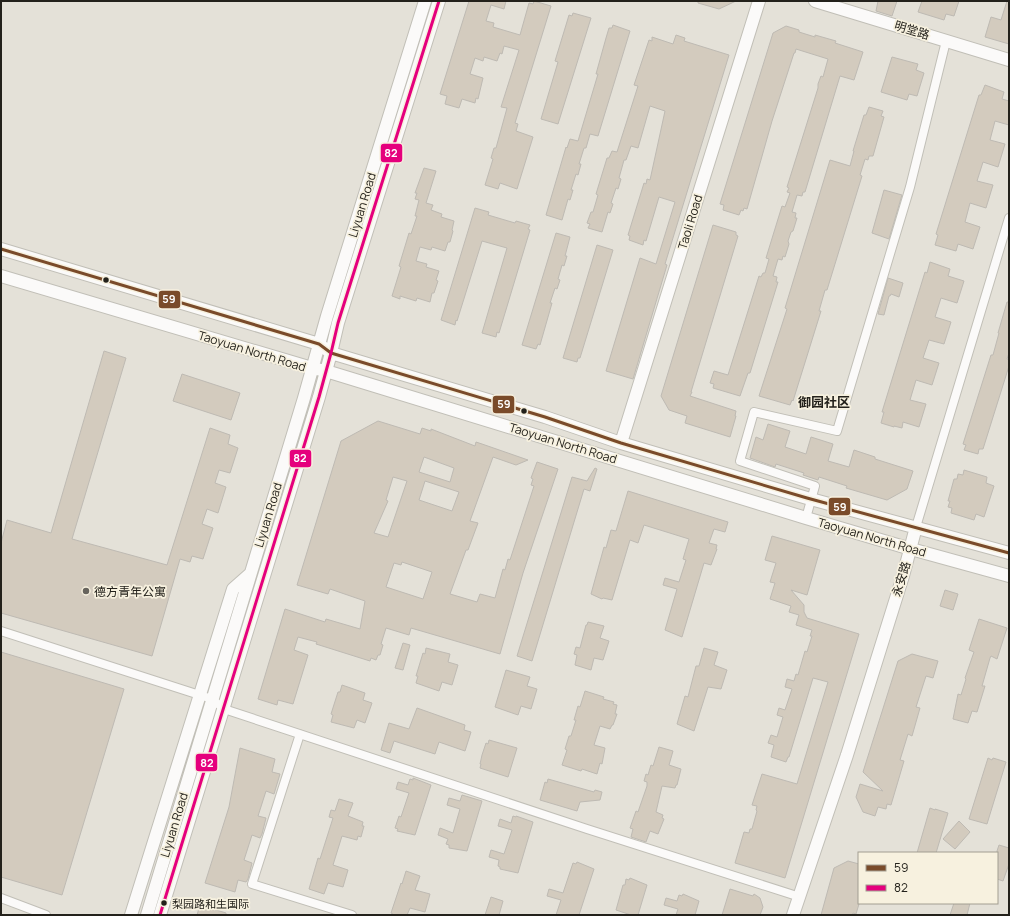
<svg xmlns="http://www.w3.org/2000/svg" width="1010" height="916" font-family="Manrope,'Noto Sans SC',sans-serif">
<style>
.building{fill:#d3cbbe;stroke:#bebab3;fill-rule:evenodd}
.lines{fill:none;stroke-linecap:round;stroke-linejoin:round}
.street-casing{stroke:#c1bfb7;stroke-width:10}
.secondary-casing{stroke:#c1bfb7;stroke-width:14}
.street{stroke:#fbfaf9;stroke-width:8}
.secondary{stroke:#fbfaf9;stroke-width:12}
.bus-1-casing{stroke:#f7f1df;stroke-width:6}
.bus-2-casing{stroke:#f7f1df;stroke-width:6}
.bus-1{stroke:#7a4b2a;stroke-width:3}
.bus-2{stroke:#e5007d;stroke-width:3}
.bus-dot{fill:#23211b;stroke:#f7f1df;stroke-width:1.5}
.poi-dot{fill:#67645d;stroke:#f7f1df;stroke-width:1.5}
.labels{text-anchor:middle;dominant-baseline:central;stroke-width:3.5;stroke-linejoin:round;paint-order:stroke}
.bus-label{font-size:11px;fill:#23211b;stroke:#f7f1df;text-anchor:start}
.street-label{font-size:12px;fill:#23211b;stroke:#f7f1df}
.poi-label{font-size:12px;fill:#23211b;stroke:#f7f1df;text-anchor:start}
.neighbourhood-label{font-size:13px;font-weight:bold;fill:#23211b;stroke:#f7f1df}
.line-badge{stroke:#f7f1df;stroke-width:1.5}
.badge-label{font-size:11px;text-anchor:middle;font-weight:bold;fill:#fff}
</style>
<rect width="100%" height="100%" fill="#e4e1d8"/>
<!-- building -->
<path class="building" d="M469,1H506L504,9L491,5L486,21L494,23L493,27L520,35L529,3L533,4L534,1L551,6L515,123L518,124L516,131L533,137L517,189L500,183L498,189L485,185L493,159L491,158L494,148H496L507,108L501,107L519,50L504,46L502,54L500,53L497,61L484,57L483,61L475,58L470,74L483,78L478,99L476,98L475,103L462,99L459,108L445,104L447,96L440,94Z
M698,1H736L719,9L698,3Z
M878,1H897L892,16L876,11Z
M922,1H959L954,16L946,14L944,20L918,12Z
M1007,1H1009V44L985,37L991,17L1001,20Z
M573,13L591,18L558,124L541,119L558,62L555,61L566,25L569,15L572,16Z
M613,25L630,31L598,136L590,134L586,148H584L579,164H581L578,175L576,174L571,190H573L570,200L568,199L562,220L546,215L566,147L567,148L570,139L578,141L598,74H596L606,38L609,28H612Z
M786,26L799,30V32L815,37V35L836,41L835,43L863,52L854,80L840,76L805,192H803L802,196L797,195L792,212L796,213L795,218H797L793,231L791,232L788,241L789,244L785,257L783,256L782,260L778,259L773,276L777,277L776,282H778L750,373H748L740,396L713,388L714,384L710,383L714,371L728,375L759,276L761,277L763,273H765L769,259L766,258L782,206L785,207L790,193L787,192L789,188L787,187L818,88V84L821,76L823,77L828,59L796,49L795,53H794L772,121L747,209L744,208L743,211L741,210L739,215L723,210L724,205L720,204L773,33Z
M676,35L685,38L684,41L729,55L665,264L667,265L633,379L606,371L640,258L656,264L675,202L659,197L646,241L644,240L643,245L629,240L630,236L628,235L644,183L646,184L647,179L650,180L665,111L650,106L638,148L631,146L626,160H624L619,178L621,179L618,189L616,188L611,203L613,204L610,213L608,212L602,232L588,228L590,224L587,223L591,212H593L598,195L596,194L607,158H609L612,151L617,152L638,86L634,85L649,40L652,41V37L673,44Z
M892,57L918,64L916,70L924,73L917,96L909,94L907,100L881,92Z
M985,85L1004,92L1002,99L1009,101V125L995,121L990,140L1005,144L998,167L983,162L977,181L993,185L986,208L970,203L965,222L980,227L973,249L958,244L956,251L935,245L938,235L936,234L979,95H981Z
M869,107L883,111L881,116L884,117L873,156H869L868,160L865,159L860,175L862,176L827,290H825L819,311H821L793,401L792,400L790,405L759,396L787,309L785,308L830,160L850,166L854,151H853L864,115H866Z
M424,168L436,171L426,203L433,205L431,210L442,214L441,217L454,221L452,230L453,231L450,242H448L445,251L432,247L431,250L420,247L416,261L427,264L426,267L439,271L436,280L438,281L434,293H432L430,302L417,298L416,301L400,296V299L392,296L401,267L399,266L406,243L409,233L411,234L417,216H415L419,200L415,199L417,193H415Z
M884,190L902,195L889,239L872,233Z
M475,208L489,212L488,215L515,223L516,221L530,225L528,229L530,230L499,333L497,332L496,337L482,333L507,248L482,241L457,321L456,320L455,325L441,320Z
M713,225L736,232V235L738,236L691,392H692L690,396L736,411L735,416H736L730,437L685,423L687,416L669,410L661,396Z
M556,233L570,237L565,256H567L564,266L562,265L558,279L560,280L557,289L555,288L550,303H552L540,345L538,344L536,349L522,345Z
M597,245L613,250L580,358H578L577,362L563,358Z
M930,262L950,269L948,276L964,281L957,303L941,298L935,317L951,322L944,344L929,340L923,358L939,363L932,385L916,380L910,400L926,404L919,427L903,422L902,428L894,426V427L881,423L884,412H882L925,272L927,273Z
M888,278L903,283L899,297L891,294L890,296H889L884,315L878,314Z
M1007,302H1009V353L1007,359L1009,360V366L983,449H979L978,454L964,450L966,445L963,444L991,355H993L999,333H998Z
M104,351L126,358L72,539L167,565L210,428L230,435L228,444L238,448L230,473L219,470L215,483L226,487L218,513L207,509L202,524L213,528L203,559L192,556L190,562L180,559L152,656L1,613V543L7,520L51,533Z
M182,374L240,393L231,420L173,401Z
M378,421L420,434L422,428L431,431V429L475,446L476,442L482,444L528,460L516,465L493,457L470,521L478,523L468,550H466L450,594L477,602L480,594L495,598L503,569L505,570L508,559L510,560L534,486L531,485L533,479L531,478L537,462L558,469L523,573L500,654L411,628L409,635L386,628L381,644L383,645L380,655H378L376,660L371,658L370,661L316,644L317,642L298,637L294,650L308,655L293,704L278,700L277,705L258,699L285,609L325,622L326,619L360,629L365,601L330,589L328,594L297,585L341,441ZM424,457L454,468L450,482L419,472ZM393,477L407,481L388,537L374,533L388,501L386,500ZM425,481L459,492L452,511L419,500ZM402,562L432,572L423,599L386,587L394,563L401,565Z
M768,424L790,431L785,447L806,454L811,437L833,444L828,461L849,467L854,450L875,457V459L913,471L907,489L887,500L846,488L847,486L819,477L818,480L803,475L804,473L776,464L775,467L750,458L756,437L763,440Z
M595,468L597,469L590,491L584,489L532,661L517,656L572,477L587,481Z
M964,470L987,477L986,483L994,486L984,517L976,514L974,520L951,513L952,508L948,507L950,501H948L954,479H957L958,474L963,475Z
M628,491L728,522L725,532L714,529L709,543L717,545L716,549H717L711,565L704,563L682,637L665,630L677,589L663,585L665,578L679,582L686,560L683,559L689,539L644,525L638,543L630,540L612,600L603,598L602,599L591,594L604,547L606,548L611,530L616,531Z
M772,536L820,550L807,595L791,590L804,605V612L807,618L859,634L785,878L735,863L744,832L749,833L750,829H752L757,811L756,810L757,806L752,805L762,774L797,784L828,682L813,678L789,757H788L786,762L771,757L774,745L768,743L771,735L777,737L783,717L777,715L779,708L785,710L792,689L785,687L787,679L794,681L796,674L798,675L805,651L807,652L812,636H810L812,630L796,625L799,615L789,612L791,606L770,599L775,583L770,582L776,563L765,560Z
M945,590L958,594L953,610L940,606Z
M979,619L1007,628L997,659L991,656L990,658L982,686H985L977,712L972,711L968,723L953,719L958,694L961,695L966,679L965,678L974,652L969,650Z
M588,622L604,626L600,638L609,641L603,660L594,658L591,670L575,665L577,655L574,654L576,647L580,648L586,625H587Z
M403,643L410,645L403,670L395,668Z
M426,648L450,654L448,662L458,665L452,685L442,682L439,691L416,683L418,676H416L423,653L425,654Z
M704,648L718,652L714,665L727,670L721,689L708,687L694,731L677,724L685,696L688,697L696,666H699Z
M1,652L124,689L62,895L1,877Z
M912,654L938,661L933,678L926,676L916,707L920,708L912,736L908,734L900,760L904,761L891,805L887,804L886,809L878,807L875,816L863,812L856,797L860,784L883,791L863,772L898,661Z
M506,670L530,677L527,686L537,689L531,709L521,706L518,715L495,707Z
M342,685L365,693L363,700L372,703L365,723L357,720L354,728L331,722L333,715L331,714L338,692H340Z
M585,691L604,697L603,699L614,702L613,704L617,705L615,714H617L613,725H612L610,729L600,726L594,745L605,748L602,764L600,763L597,774L582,769L581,771L562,765L567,750L565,749L569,736H571L576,720H574L578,706L580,707Z
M417,708L465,725L464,730L471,732L465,751L439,742L435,754L394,741L390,753L381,750L389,723L409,729Z
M489,740L517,748L508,777L480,768L481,764H480L482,755L486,743L488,744Z
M659,747L673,751L669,765L681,769L677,785H676L675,788L662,786L656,812L663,815L662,818L664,819L658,834L650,831L646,842L631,837L633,829L630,828L636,811L638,812L647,786V782L644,781L646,774L648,775L651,765L653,766Z
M240,748L275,759L272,772L280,774L274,794L266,791L258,816L266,818L262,834L260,838L252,835L244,860L252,863L248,879L246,882L238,880L235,892L205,883L229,807Z
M988,758L992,760L993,758L1006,762L987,824L969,819Z
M413,778L431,785L415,835L397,831L398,829L395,828L399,816L401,817L409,793L396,789L398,782L408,785L410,779L413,780Z
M548,779L594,792L595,790L602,792L600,800L580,802L577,811L540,800L545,782L547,783Z
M462,795L482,801L467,851L449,848V845L446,844L448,839L438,835L440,828L453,833L460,809L447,805L449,798L460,801Z
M339,799L353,803L348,816L363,822L362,826H364L361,837L358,836L357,840L342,836L333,865L348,870L343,887L328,883L324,894L309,889L318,858L320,859L333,818L329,817L331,810L335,811Z
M930,808L935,810V809L948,813L936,853H917Z
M513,816L516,817V816L533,822L518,873L500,869V867L498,866L499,860L489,857L491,850L504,854L512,830L498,826L500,819L511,823Z
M959,821L970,832L955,849L943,839Z
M999,845L1009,848V864L1003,881L997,879V851Z
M848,861L859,864V904L856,914L853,913L852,915H821L834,868Z
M577,862L594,869L579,915H556L561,900L547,896L549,889L563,893L573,863L576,864Z
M406,871L420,876L415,890L430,894L425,912L410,908L407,915H392L393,914L391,913L401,883L402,884Z
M630,878L647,885L638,915H631L616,910L623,885H625L626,879L629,880Z
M730,889L753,896L754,894L760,898L763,907L760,915H722Z
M683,894L699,901L695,915H676L678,909L664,905L666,898L677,901L679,895L682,896Z
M491,897L503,901L499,915H485Z
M954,903H970L967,915H950Z
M200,905L226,913V915H197Z"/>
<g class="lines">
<defs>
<path id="street" d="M806,518L815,486L740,461L754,412L837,431L910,187L946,41
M916,527L1009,218
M1,631L212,699L224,709L587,829L800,897
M300,734L252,884L352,915
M1,898L46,915"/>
<path id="secondary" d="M815,1L1009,60
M1,249L319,344L331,353L545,417L621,443L807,498L1009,553
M1,276L312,368L326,371L806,518L911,549L1009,576
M621,443L759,1
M131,915L233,589L250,574
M147,915L304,398L327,316L425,1
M160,915L319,397L331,353L338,323L439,1
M793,915L847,755L903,576L916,527"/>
</defs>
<!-- street casing -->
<use href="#street" class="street-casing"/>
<!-- secondary casing -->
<use href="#secondary" class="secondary-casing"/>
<!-- street -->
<use href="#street" class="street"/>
<!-- secondary -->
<use href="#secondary" class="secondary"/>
<defs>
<path id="bus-1" d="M1,249L319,344L331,353L545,417L621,443L807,498L1009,553"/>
<path id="bus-2" d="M160,915L319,397L331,353L338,323L439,1"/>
</defs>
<!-- bus-1 casing -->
<use href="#bus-1" class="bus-1-casing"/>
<!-- bus-2 casing -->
<use href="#bus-2" class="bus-2-casing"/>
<!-- bus-1 -->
<use href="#bus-1" class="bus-1"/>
<!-- bus-2 -->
<use href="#bus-2" class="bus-2"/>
</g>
<!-- markers -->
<g class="bus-dot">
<circle cx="106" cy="280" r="3.5"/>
<circle cx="524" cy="411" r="3.5"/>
<circle cx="164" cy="903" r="3.5"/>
</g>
<circle class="poi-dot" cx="86" cy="591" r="4"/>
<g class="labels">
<!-- bus labels -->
<g class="bus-label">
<text x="172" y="903">梨园路和生国际</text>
</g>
<!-- street labels -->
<g class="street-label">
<text transform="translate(912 30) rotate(17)">明堂路</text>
<text transform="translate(362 205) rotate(-73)">Liyuan Road</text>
<text transform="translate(690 222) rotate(-73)">Taoli Road</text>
<text transform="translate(252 351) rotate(17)">Taoyuan North Road</text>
<text transform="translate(563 443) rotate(17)">Taoyuan North Road</text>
<text transform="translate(268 515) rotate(-73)">Liyuan Road</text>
<text transform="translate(872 537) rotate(16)">Taoyuan North Road</text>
<text transform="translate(901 579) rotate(-73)">永安路</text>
<text transform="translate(174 825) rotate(-73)">Liyuan Road</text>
</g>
<!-- poi labels -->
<g class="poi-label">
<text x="94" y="591">德方青年公寓</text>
</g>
<!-- neighbourhood labels -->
<g class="neighbourhood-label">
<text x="824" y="402">御园社区</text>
</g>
</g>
<g class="line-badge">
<rect x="380" y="143" width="23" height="20" rx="4" fill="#e5007d"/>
<rect x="158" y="290" width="23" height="19" rx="4" fill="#7a4b2a"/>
<rect x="492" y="395" width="23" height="19" rx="4" fill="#7a4b2a"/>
<rect x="289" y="449" width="23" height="19" rx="4" fill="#e5007d"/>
<rect x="828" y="497" width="23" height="19" rx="4" fill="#7a4b2a"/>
<rect x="195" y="753" width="23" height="19" rx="4" fill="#e5007d"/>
</g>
<g class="badge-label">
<text x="391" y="157">82</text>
<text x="169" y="303">59</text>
<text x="504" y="408">59</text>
<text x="300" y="462">82</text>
<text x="840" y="511">59</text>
<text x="207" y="767">82</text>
</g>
<!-- border -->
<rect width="1010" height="916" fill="none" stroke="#23211b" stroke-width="4"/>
<!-- legend -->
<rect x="858" y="852" width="140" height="52" fill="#f7f1df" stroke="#a29e91"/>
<rect x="866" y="865" width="20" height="6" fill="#7a4b2a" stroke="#a29e91"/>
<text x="894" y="872" font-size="12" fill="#23211b">59</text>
<rect x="866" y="885" width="20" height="6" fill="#e5007d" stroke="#a29e91"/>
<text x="894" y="892" font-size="12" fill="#23211b">82</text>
</svg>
